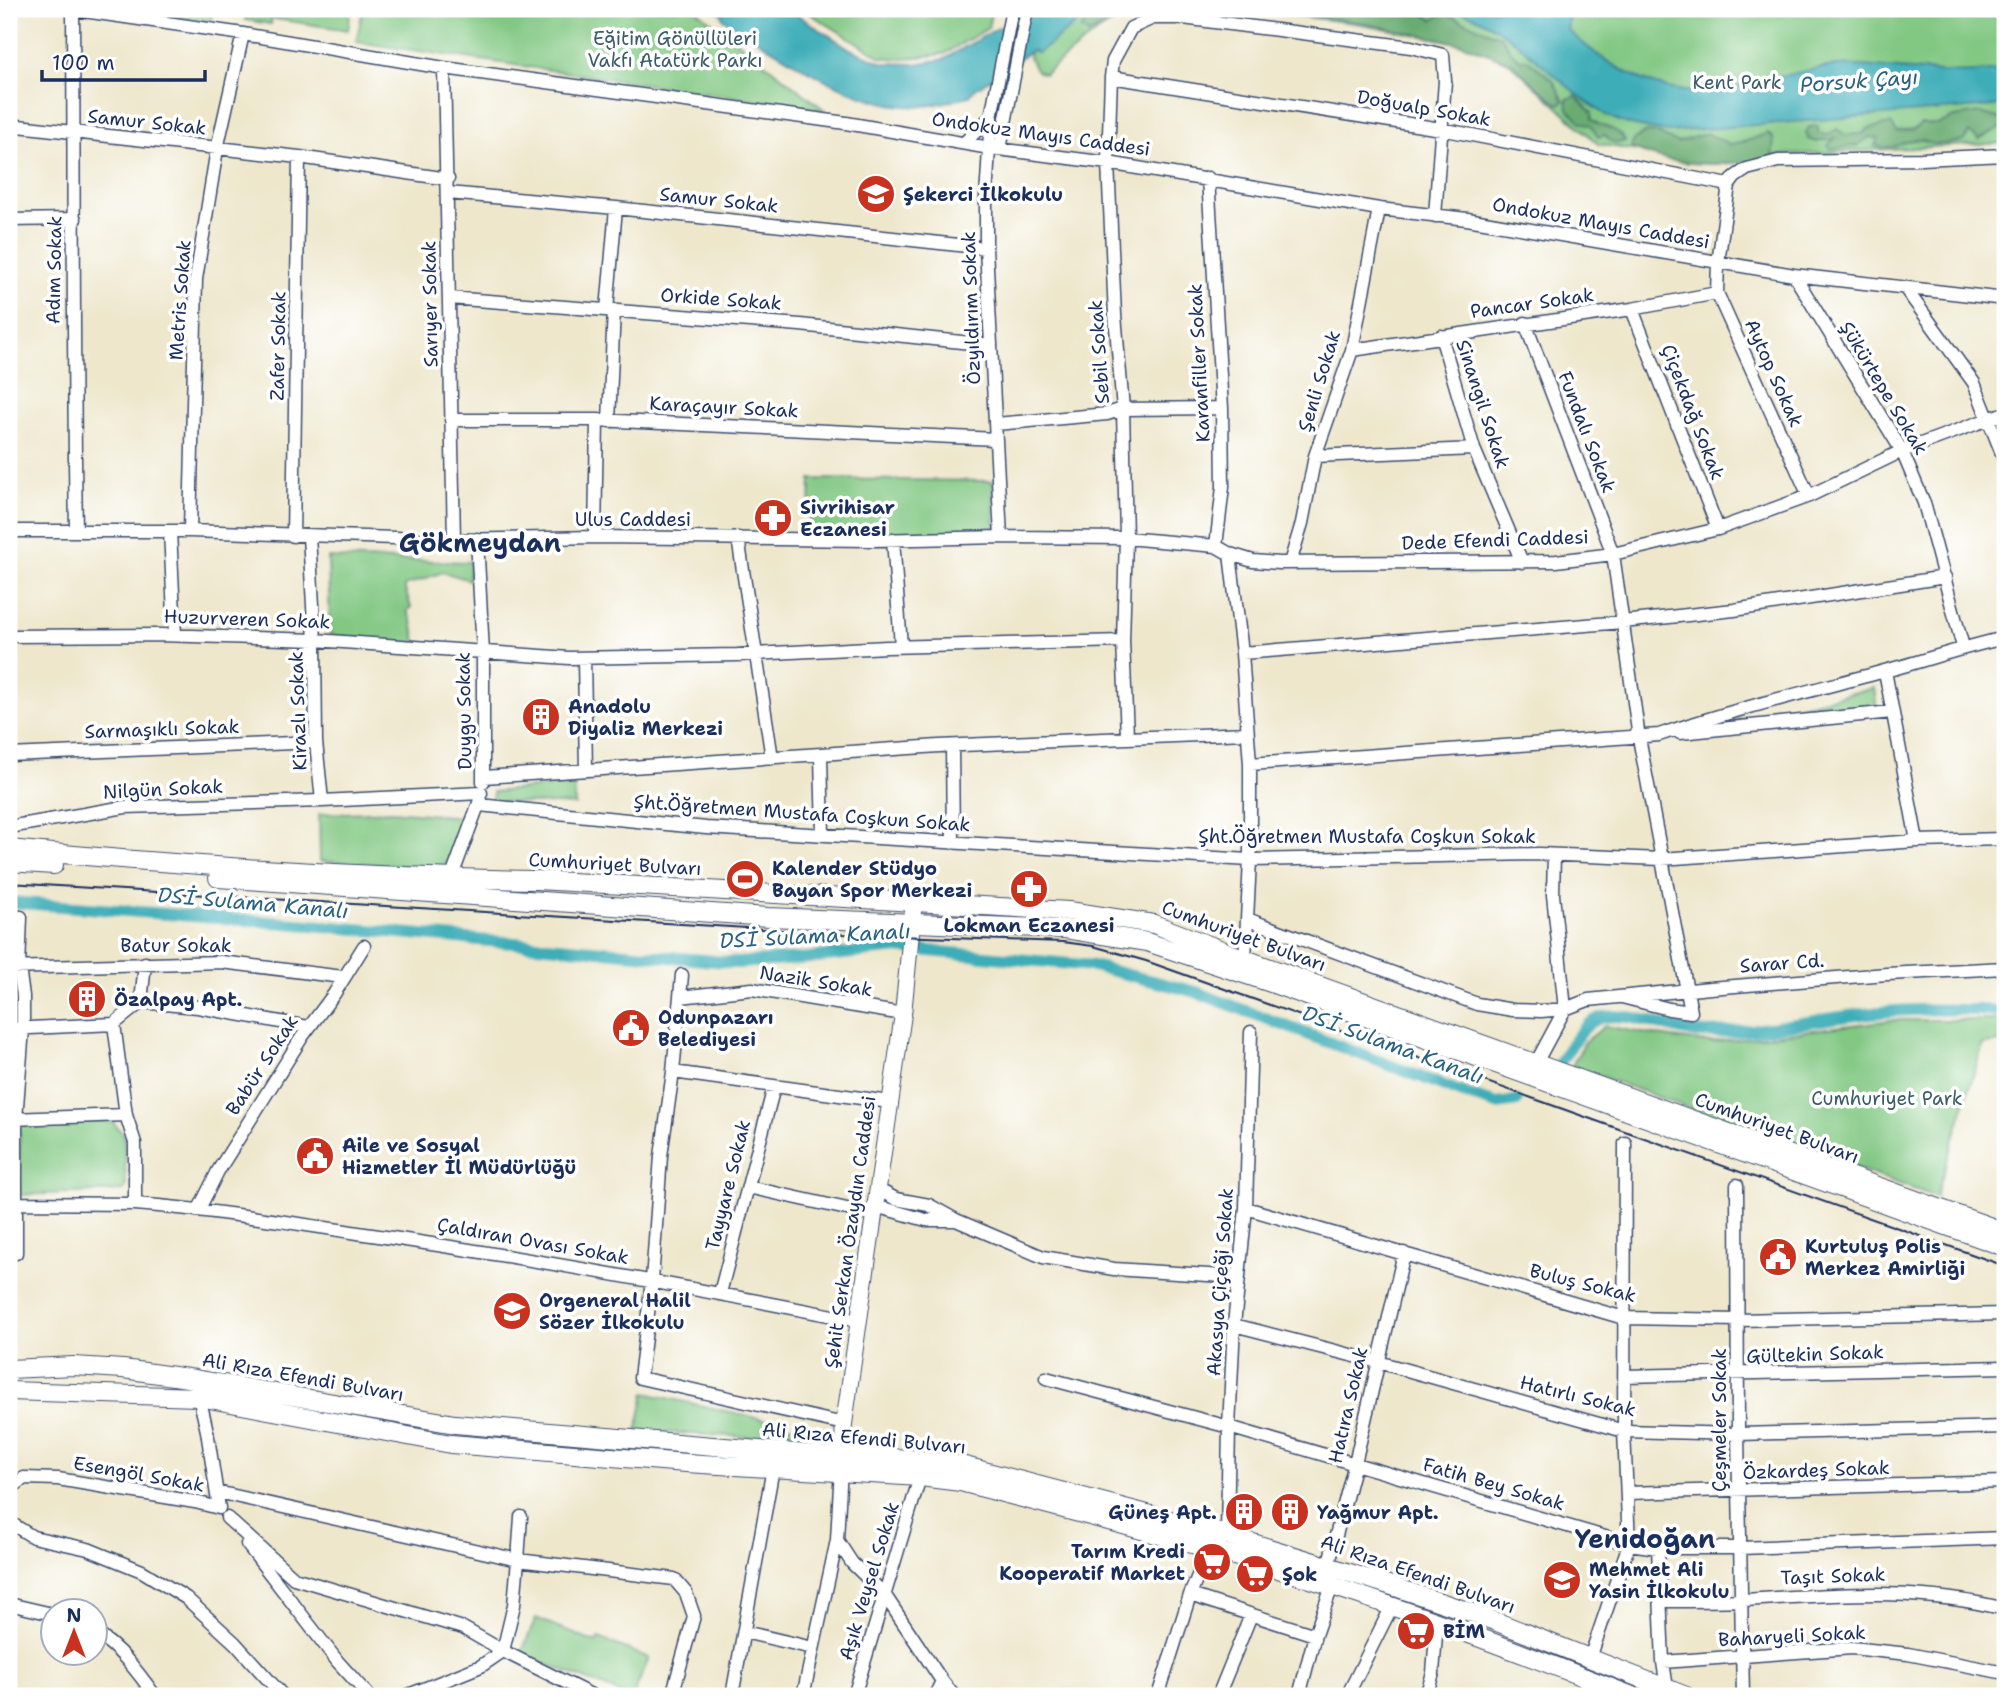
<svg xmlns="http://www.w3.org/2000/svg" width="2014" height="1705" font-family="'Shantell Sans',sans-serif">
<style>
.green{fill:#82c883;stroke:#4e7c70;stroke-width:2}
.forest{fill:#69ac71;stroke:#426e68;stroke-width:2}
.water{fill:#3cadb8;stroke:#2c6e8b;stroke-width:2}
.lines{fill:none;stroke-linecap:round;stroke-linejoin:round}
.canal{stroke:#3cadb8;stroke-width:12}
.minor-casing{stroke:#3b4b6e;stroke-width:15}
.secondary-casing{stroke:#3b4b6e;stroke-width:18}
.primary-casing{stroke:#3b4b6e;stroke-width:20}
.minor{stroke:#fff;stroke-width:12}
.secondary{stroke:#fff;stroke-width:16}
.primary{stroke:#fff;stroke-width:18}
.tram{stroke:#1b2f5e;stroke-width:2}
.labels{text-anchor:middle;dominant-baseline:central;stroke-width:7;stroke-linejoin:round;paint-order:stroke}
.park-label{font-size:19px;fill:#3a5d69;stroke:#fff}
.street-label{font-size:19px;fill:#1b2f5e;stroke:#fff}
.poi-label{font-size:19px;font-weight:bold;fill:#1b2f5e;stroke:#fff;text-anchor:start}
.water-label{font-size:21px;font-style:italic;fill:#286182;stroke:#fff}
.district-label{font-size:26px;font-weight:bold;fill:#1b2f5e;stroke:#fff}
</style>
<rect width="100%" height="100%" fill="#fff"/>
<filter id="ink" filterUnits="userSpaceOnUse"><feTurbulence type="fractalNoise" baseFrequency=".0143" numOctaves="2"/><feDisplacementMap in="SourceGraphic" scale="14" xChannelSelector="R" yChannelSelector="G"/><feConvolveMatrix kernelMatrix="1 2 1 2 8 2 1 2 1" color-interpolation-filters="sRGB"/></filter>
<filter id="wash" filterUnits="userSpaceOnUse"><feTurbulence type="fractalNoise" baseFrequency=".00686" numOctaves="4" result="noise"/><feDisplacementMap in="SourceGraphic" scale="28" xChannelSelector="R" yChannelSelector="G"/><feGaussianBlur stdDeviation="1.57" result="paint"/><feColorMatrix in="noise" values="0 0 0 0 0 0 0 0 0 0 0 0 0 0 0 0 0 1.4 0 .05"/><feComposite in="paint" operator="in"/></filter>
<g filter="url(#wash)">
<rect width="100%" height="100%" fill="#eee7cc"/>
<!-- green -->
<path class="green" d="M130,9H213L211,22Z
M247,9H273L271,24L245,20Z
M277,9H351L348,30L275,19Z
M363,9H695L825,110L356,42Z
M802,9H992L988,28L944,54L900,59L881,57Z
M1039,9H1138L1098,31L1044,74L1037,71L1029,57Z
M1239,9H2005V143L1746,157L1637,151L1598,144L1509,62L1463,44L1362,24Z
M811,479L993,481L995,532L809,535Z
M328,558L470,562L469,580L443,572L404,586L411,608L407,611L412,621L417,646L330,635Z
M1874,688L1877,711L1717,724Z
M574,784L575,805L492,801L493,792Z
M392,811L462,817L456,844L444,868L320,861L319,814Z
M1893,1020H2005V1042L1983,1044L1936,1197L1572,1066L1585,1042L1605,1026L1664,1037L1710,1043Z
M111,1120L124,1135L126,1186L123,1191L19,1195L20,1124Z
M645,1393L824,1433L823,1441L637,1431Z
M536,1618L596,1643L599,1638L649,1658L633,1696H627L521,1654Z"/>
<!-- forest -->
<path class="forest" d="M1104,9H1134L1089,34L1081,29L1088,20Z
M1249,9H1416L1433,20L1443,13C1463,20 1481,30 1501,36L1513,54L1520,60L1527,59L1553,80L1564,101L1559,104L1555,102L1510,62L1463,44L1357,22Z
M1576,96L1592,113V120C1604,129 1617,126 1625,141C1616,144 1610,143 1605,135L1598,137L1591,126L1581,122L1568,109L1567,99Z
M1980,113L2005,120V129L2003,126L1979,140L1969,132L1965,141C1954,142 1941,146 1930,143C1920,142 1929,141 1920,140C1905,138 1895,152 1875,146L1878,138L1869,137L1857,146L1831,149L1828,145L1835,138L1817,142L1808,139L1806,132L1809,127L1818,126V133L1827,135L1837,129L1845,135L1862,134L1869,128L1891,124L1897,132L1913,130L1921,124H1939L1954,117Z
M1647,132L1658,133L1677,143L1707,133L1729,145L1747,141L1768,133L1774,139L1772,158C1725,167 1674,167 1631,148L1634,139Z"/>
<!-- water -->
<path class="water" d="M716,9H788L852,50L884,63L915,64L944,59L1031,9H1095L1038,53L1032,50L973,91L970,96C955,99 939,105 923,106C860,113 776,50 723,19L722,14Z
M1450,9H1570L1567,29C1607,67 1663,100 1720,90C1758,84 1796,70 1835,66C1856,64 1878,68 1899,69C1934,72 1970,75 2005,69V105L1668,132C1646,128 1620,125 1601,112C1555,82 1504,18 1450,9Z"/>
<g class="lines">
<!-- canal -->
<path class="canal" d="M9,902L323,926L737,963L800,959L897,948L1093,966L1196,992L1471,1096L1497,1104L1517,1101
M1561,1061C1572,1045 1583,1021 1604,1017C1639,1012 1670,1032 1704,1033C1764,1033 1823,1017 1883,1012C1924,1008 1965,1010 2005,1011"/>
</g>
</g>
<g filter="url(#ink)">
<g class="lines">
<defs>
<path id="minor" d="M70,9L243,34L444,68L846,123L990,148L1108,163L1379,209L1467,219L1794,275L2005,299
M73,9C74,183 73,357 76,531
M444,68L454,540
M1111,77L1441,129L1729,185
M991,117L986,198V248L1001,537
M9,125L299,157L448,179
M964,143L991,117L1012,9
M1000,149L1027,9
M1208,178L1222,408L1223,487L1216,546
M448,193L616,208L986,248
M9,220L75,219
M1794,275L1902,451L1924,503L1963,647
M1905,288L1974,383L2005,461
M449,298L800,325L990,345
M1632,309L1718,529
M607,310L616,208
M1525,323L1613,554L1639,738L1691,1012L1669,1009L1622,997
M1441,336L1474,449L1522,562
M1352,350L1632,309L1717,293
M451,420H597L996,439
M609,421L614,310
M996,424L1107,414L1123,409L1222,408
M1315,456L1474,449
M1809,496L1717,293L1718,263L1729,185L1735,177L1747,169L1778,161L1921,159L2005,155
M9,531H190L454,540L595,537L873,540L1001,537L1126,538L1216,546L1230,554L1253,561L1279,563L1556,561L1613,554L1718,529L1809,496L1902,451L2005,413
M170,531L175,635
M190,531L196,279L217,149L243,34
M293,536L299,157
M309,536L315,640L316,742L322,801
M595,537L597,420
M738,538L772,758
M477,539L483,653V782
M893,539L901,646
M1230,554L1242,653L1250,764V860L1245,959
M1290,563L1302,523L1315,456L1352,350L1379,209
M9,636L160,635L315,640L569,658L737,655L887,647L1123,641
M1242,653L1623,622L1734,610L1945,577
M584,658L586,770
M1885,671L1917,841
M1680,733L1892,712
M1127,736L1123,641L1126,538L1123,409L1115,315L1108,163L1111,77L1113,61L1131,28L1153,18H1183L1411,47L1443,55L1445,81L1435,216
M952,746L953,842
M9,755L316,742
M821,756L823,834
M1250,764L1659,735C1732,710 1806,692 1881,672C1923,661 1963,647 2005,638
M484,777L939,746L1246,733
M479,805L706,828L1250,860L1539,854L1661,859L1917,841L2005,839
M9,827L125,807L322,801L481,793
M451,879L480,800
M9,916L21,917L19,968L23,996V1028L16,1119V1253L9,1252
M1247,919L1477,1004L1513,1010L1541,1011L1565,1009L1588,1000L1710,988L1887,974L2005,968
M9,968L221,962L343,977
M682,975L673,1072L661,1156L652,1281L640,1378L844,1424
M680,997L752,989L903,1014
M141,1002L145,963
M114,1024L126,1115L135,1143V1204C214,1210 293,1223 372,1235C536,1259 698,1289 859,1321
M9,1029L114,1024L141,1002L198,1007L308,1027
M1536,1063L1565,1009L1553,895L1554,855
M673,1072L890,1102
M11,1119L126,1115
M1737,1185L1738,1434L1743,1696
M748,1187L874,1215
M16,1203L135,1204
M875,1206L926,1220H956L929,1205L896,1199L877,1189
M1246,1208L1624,1318L1738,1320L2005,1314
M199,1209L218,1171L302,1037L334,994L364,946
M956,1220L1043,1257L1114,1269L1239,1277
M720,1293L774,1087
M1234,1325L1378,1362L1624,1431L1738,1434L2005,1427
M1625,1376L2005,1367
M1046,1378L1229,1427L1629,1544L1658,1548H1740L2005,1538
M9,1490L24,1478L58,1479L195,1502L219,1508L207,1431L198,1392
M217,1492L518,1560L514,1605L503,1651L463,1628L294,1578L227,1518
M1627,1493L2005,1482
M521,1517L518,1560L674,1579L686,1593L694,1616L672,1696
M9,1522L33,1537L88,1549L142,1571L186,1598L235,1643L283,1696
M837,1540L852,1563L884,1594L942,1681L954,1696
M247,1544L338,1662L369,1696
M1658,1548L1663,1662L1668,1695
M1328,1566L1355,1463L1404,1253
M1190,1595L1315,1635
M1661,1601C1688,1601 1716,1601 1742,1600C1834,1595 1915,1586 2005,1609
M9,1604L52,1614
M94,1632C120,1648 138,1672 155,1696
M744,1632L813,1648
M1590,1658L1629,1544L1624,1431L1625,1143
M1663,1662L1852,1648L1908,1654L2005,1673
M406,1696L481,1666L503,1651L593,1696
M732,1696L773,1468
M803,1696L837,1540L841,1467
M854,1696L920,1477
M935,1696L942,1681
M1158,1696L1190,1595L1209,1549L1227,1535L1229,1427L1234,1325L1246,1208L1251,1032
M1218,1696L1251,1615
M1299,1696L1315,1635L1332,1586
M1347,1696L1392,1606
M1426,1696L1433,1673L1437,1622"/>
<path id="secondary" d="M842,1456L844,1424L903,1014L914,902"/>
<path id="primary" d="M9,849C185,866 361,877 537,880L1069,911L1154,924L1245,959L2005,1232
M9,862L54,865
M218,878L768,917L1065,929L1147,942L1271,983L2005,1247
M9,1369L74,1366L123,1369L195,1379L455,1424L819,1455L915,1459L961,1465L1227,1535L1392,1586L1482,1616L1686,1696
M9,1391L199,1397L451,1444L686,1463L920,1477L961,1482C1063,1509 1166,1535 1268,1566C1391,1603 1512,1649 1632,1696"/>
</defs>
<!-- minor casing -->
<use href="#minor" class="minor-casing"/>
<!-- secondary casing -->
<use href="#secondary" class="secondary-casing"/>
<!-- primary casing -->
<use href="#primary" class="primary-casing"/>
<!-- minor -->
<use href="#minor" class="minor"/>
<!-- secondary -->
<use href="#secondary" class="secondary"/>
<!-- primary -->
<use href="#primary" class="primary"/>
<!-- tram -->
<path class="tram" d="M9,883L844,934L1063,942L1093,946L1146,961L2005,1266"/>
</g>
</g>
<!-- icons -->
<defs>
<symbol id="school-disc" viewBox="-11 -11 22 22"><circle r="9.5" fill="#c8321e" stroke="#fff"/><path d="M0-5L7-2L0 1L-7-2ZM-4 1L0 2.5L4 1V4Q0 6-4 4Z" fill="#fff"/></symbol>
<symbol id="pharmacy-disc" viewBox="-11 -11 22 22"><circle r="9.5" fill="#c8321e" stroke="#fff"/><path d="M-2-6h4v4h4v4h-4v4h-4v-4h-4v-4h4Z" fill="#fff"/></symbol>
<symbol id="building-disc" viewBox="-11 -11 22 22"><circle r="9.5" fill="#c8321e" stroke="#fff"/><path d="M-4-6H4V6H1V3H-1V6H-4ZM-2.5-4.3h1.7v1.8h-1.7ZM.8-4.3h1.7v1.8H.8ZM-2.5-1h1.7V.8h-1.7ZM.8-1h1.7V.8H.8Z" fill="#fff"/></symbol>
<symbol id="stadium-disc" viewBox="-11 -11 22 22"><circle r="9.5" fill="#c8321e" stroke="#fff"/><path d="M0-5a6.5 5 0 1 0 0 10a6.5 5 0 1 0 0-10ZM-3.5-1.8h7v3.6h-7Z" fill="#fff"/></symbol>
<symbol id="civic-disc" viewBox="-11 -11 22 22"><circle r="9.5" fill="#c8321e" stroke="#fff"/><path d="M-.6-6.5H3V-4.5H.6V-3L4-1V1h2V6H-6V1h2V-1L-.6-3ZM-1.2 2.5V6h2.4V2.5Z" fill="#fff"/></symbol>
<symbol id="supermarket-disc" viewBox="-11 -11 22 22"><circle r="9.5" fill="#c8321e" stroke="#fff"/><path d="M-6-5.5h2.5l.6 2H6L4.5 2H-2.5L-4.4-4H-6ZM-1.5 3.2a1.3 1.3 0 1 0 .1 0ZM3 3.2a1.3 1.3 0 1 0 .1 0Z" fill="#fff"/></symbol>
</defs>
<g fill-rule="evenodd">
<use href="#school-disc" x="854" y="172" width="44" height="44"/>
<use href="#pharmacy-disc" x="751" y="496" width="44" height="44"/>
<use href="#building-disc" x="519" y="695" width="44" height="44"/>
<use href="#stadium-disc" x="723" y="857" width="44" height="44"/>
<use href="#pharmacy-disc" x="1007" y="867" width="44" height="44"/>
<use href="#building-disc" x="65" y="977" width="44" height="44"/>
<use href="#civic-disc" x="609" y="1006" width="44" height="44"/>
<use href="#civic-disc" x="293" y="1134" width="44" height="44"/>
<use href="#civic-disc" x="1756" y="1235" width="44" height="44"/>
<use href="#school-disc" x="490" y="1289" width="44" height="44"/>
<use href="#building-disc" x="1222" y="1490" width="44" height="44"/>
<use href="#building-disc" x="1268" y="1490" width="44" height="44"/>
<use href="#supermarket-disc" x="1190" y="1540" width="44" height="44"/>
<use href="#supermarket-disc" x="1233" y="1552" width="44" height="44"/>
<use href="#school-disc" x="1540" y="1558" width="44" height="44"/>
<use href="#supermarket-disc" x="1394" y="1609" width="44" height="44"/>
</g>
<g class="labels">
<!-- park labels -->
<g class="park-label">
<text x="675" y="38">Eğitim Gönüllüleri<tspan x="675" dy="22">Vakfı Atatürk Parkı</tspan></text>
<text x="1737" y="82">Kent Park</text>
<text x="1887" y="1098">Cumhuriyet Park</text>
</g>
<!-- street labels -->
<g class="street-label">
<text transform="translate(1424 108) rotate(10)">Doğualp Sokak</text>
<text transform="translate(147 122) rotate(6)">Samur Sokak</text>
<text transform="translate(1041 134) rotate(8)">Ondokuz Mayıs Caddesi</text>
<text transform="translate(719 200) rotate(6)">Samur Sokak</text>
<text transform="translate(1601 223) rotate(10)">Ondokuz Mayıs Caddesi</text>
<text transform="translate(54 270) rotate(-89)">Adım Sokak</text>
<text transform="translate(721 299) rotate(4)">Orkide Sokak</text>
<text transform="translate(180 300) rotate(-86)">Metris Sokak</text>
<text transform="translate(1532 303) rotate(-8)">Pancar Sokak</text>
<text transform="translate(430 304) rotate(-91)">Sarıyer Sokak</text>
<text transform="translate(971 308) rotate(-92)">Özyıldırım Sokak</text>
<text transform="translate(278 346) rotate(-89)">Zafer Sokak</text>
<text transform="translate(1099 352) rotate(-94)">Sebil Sokak</text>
<text transform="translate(1199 363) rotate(-93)">Karanfiller Sokak</text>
<text transform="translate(1774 373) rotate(66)">Aytop Sokak</text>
<text transform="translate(1319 381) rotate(-73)">Şenli Sokak</text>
<text transform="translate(1884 388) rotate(59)">Şükürtepe Sokak</text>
<text transform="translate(1483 404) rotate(72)">Sinangil Sokak</text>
<text transform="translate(724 407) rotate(3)">Karaçayır Sokak</text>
<text transform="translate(1693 412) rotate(69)">Çiçekdağ Sokak</text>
<text transform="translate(1587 432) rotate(69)">Fundalı Sokak</text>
<text x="633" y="519">Ulus Caddesi</text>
<text transform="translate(1495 540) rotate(-2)">Dede Efendi Caddesi</text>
<text transform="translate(247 619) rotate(2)">Huzurveren Sokak</text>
<text transform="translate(298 711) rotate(-92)">Kirazlı Sokak</text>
<text transform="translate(464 711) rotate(-91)">Duygu Sokak</text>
<text transform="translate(162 729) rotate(-2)">Sarmaşıklı Sokak</text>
<text transform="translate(163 789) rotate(-3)">Nilgün Sokak</text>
<text transform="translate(802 813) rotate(4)">Şht.Öğretmen Mustafa Coşkun Sokak</text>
<text x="1367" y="836">Şht.Öğretmen Mustafa Coşkun Sokak</text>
<text transform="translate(615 864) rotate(3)">Cumhuriyet Bulvarı</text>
<text transform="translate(1244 936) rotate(20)">Cumhuriyet Bulvarı</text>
<text x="176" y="945">Batur Sokak</text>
<text transform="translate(1782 963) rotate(-4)">Sarar Cd.</text>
<text transform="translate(816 981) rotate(9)">Nazik Sokak</text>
<text transform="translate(262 1065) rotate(-57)">Babür Sokak</text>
<text transform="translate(1777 1128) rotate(20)">Cumhuriyet Bulvarı</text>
<text transform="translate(728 1185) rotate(-76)">Tayyare Sokak</text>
<text transform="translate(850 1232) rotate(-82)">Şehit Serkan Özaydın Caddesi</text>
<text transform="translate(533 1241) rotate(10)">Çaldıran Ovası Sokak</text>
<text transform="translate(1220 1282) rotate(-86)">Akasya Çiçeği Sokak</text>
<text transform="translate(1583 1283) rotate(14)">Buluş Sokak</text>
<text transform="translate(1815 1354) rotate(-2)">Gültekin Sokak</text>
<text transform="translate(303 1377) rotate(10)">Ali Rıza Efendi Bulvarı</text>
<text transform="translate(1578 1396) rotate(14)">Hatırlı Sokak</text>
<text transform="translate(1348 1405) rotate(-77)">Hatıra Sokak</text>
<text transform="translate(1719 1420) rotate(-90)">Çeşmeler Sokak</text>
<text transform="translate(864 1438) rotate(5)">Ali Rıza Efendi Bulvarı</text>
<text transform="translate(1816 1470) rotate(-2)">Özkardeş Sokak</text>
<text transform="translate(139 1474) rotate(10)">Esengöl Sokak</text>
<text transform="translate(1494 1484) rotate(16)">Fatih Bey Sokak</text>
<text transform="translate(1418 1574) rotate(19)">Ali Rıza Efendi Bulvarı</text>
<text transform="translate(1833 1576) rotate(-2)">Taşıt Sokak</text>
<text transform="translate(869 1581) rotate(-73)">Aşık Veysel Sokak</text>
<text transform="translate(1792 1636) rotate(-3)">Baharyeli Sokak</text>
</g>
<!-- poi labels -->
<g class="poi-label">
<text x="903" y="194">Şekerci İlkokulu</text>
<text x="800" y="507">Sivrihisar<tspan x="800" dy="22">Eczanesi</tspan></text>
<text x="568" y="706">Anadolu<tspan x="568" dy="22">Diyaliz Merkezi</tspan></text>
<text x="772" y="868">Kalender Stüdyo<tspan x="772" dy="22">Bayan Spor Merkezi</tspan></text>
<text x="1029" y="925" text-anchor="middle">Lokman Eczanesi</text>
<text x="114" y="999">Özalpay Apt.</text>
<text x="658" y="1017">Odunpazarı<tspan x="658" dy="22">Belediyesi</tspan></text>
<text x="342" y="1145">Aile ve Sosyal<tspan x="342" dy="22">Hizmetler İl Müdürlüğü</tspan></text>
<text x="1805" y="1246">Kurtuluş Polis<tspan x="1805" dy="22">Merkez Amirliği</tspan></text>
<text x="539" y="1300">Orgeneral Halil<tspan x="539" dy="22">Sözer İlkokulu</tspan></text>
<text x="1217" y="1512" text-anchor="end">Güneş Apt.</text>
<text x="1317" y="1512">Yağmur Apt.</text>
<text x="1185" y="1551" text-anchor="end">Tarım Kredi<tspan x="1185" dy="22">Kooperatif Market</tspan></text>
<text x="1589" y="1569">Mehmet Ali<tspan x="1589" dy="22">Yasin İlkokulu</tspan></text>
<text x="1282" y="1574">Şok</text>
<text x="1443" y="1631">BİM</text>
</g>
<!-- water labels -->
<g class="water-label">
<text transform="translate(1859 81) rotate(-4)">Porsuk Çayı</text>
<text transform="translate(253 903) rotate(5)">DSİ Sulama Kanalı</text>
<text transform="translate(815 936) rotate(-3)">DSİ Sulama Kanalı</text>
<text transform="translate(1393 1045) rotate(20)">DSİ Sulama Kanalı</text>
</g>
<!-- district labels -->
<g class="district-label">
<text x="480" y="542">Gökmeydan</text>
<text x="1645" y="1538">Yenidoğan</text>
</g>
</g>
<!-- margin -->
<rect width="2014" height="1705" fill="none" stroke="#fff" stroke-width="35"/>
<!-- north arrow -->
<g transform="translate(74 1632)"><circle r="33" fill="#ffffff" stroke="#a4acbf" stroke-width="2"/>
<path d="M0-5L12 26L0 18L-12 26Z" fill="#c8321e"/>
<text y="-10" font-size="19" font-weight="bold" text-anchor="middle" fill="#1b2f5e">N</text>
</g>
<!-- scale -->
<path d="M42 70v10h163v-10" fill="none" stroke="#1b2f5e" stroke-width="3.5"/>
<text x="52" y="70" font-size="21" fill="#1b2f5e" stroke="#ffffff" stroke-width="5" paint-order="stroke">100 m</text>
</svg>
